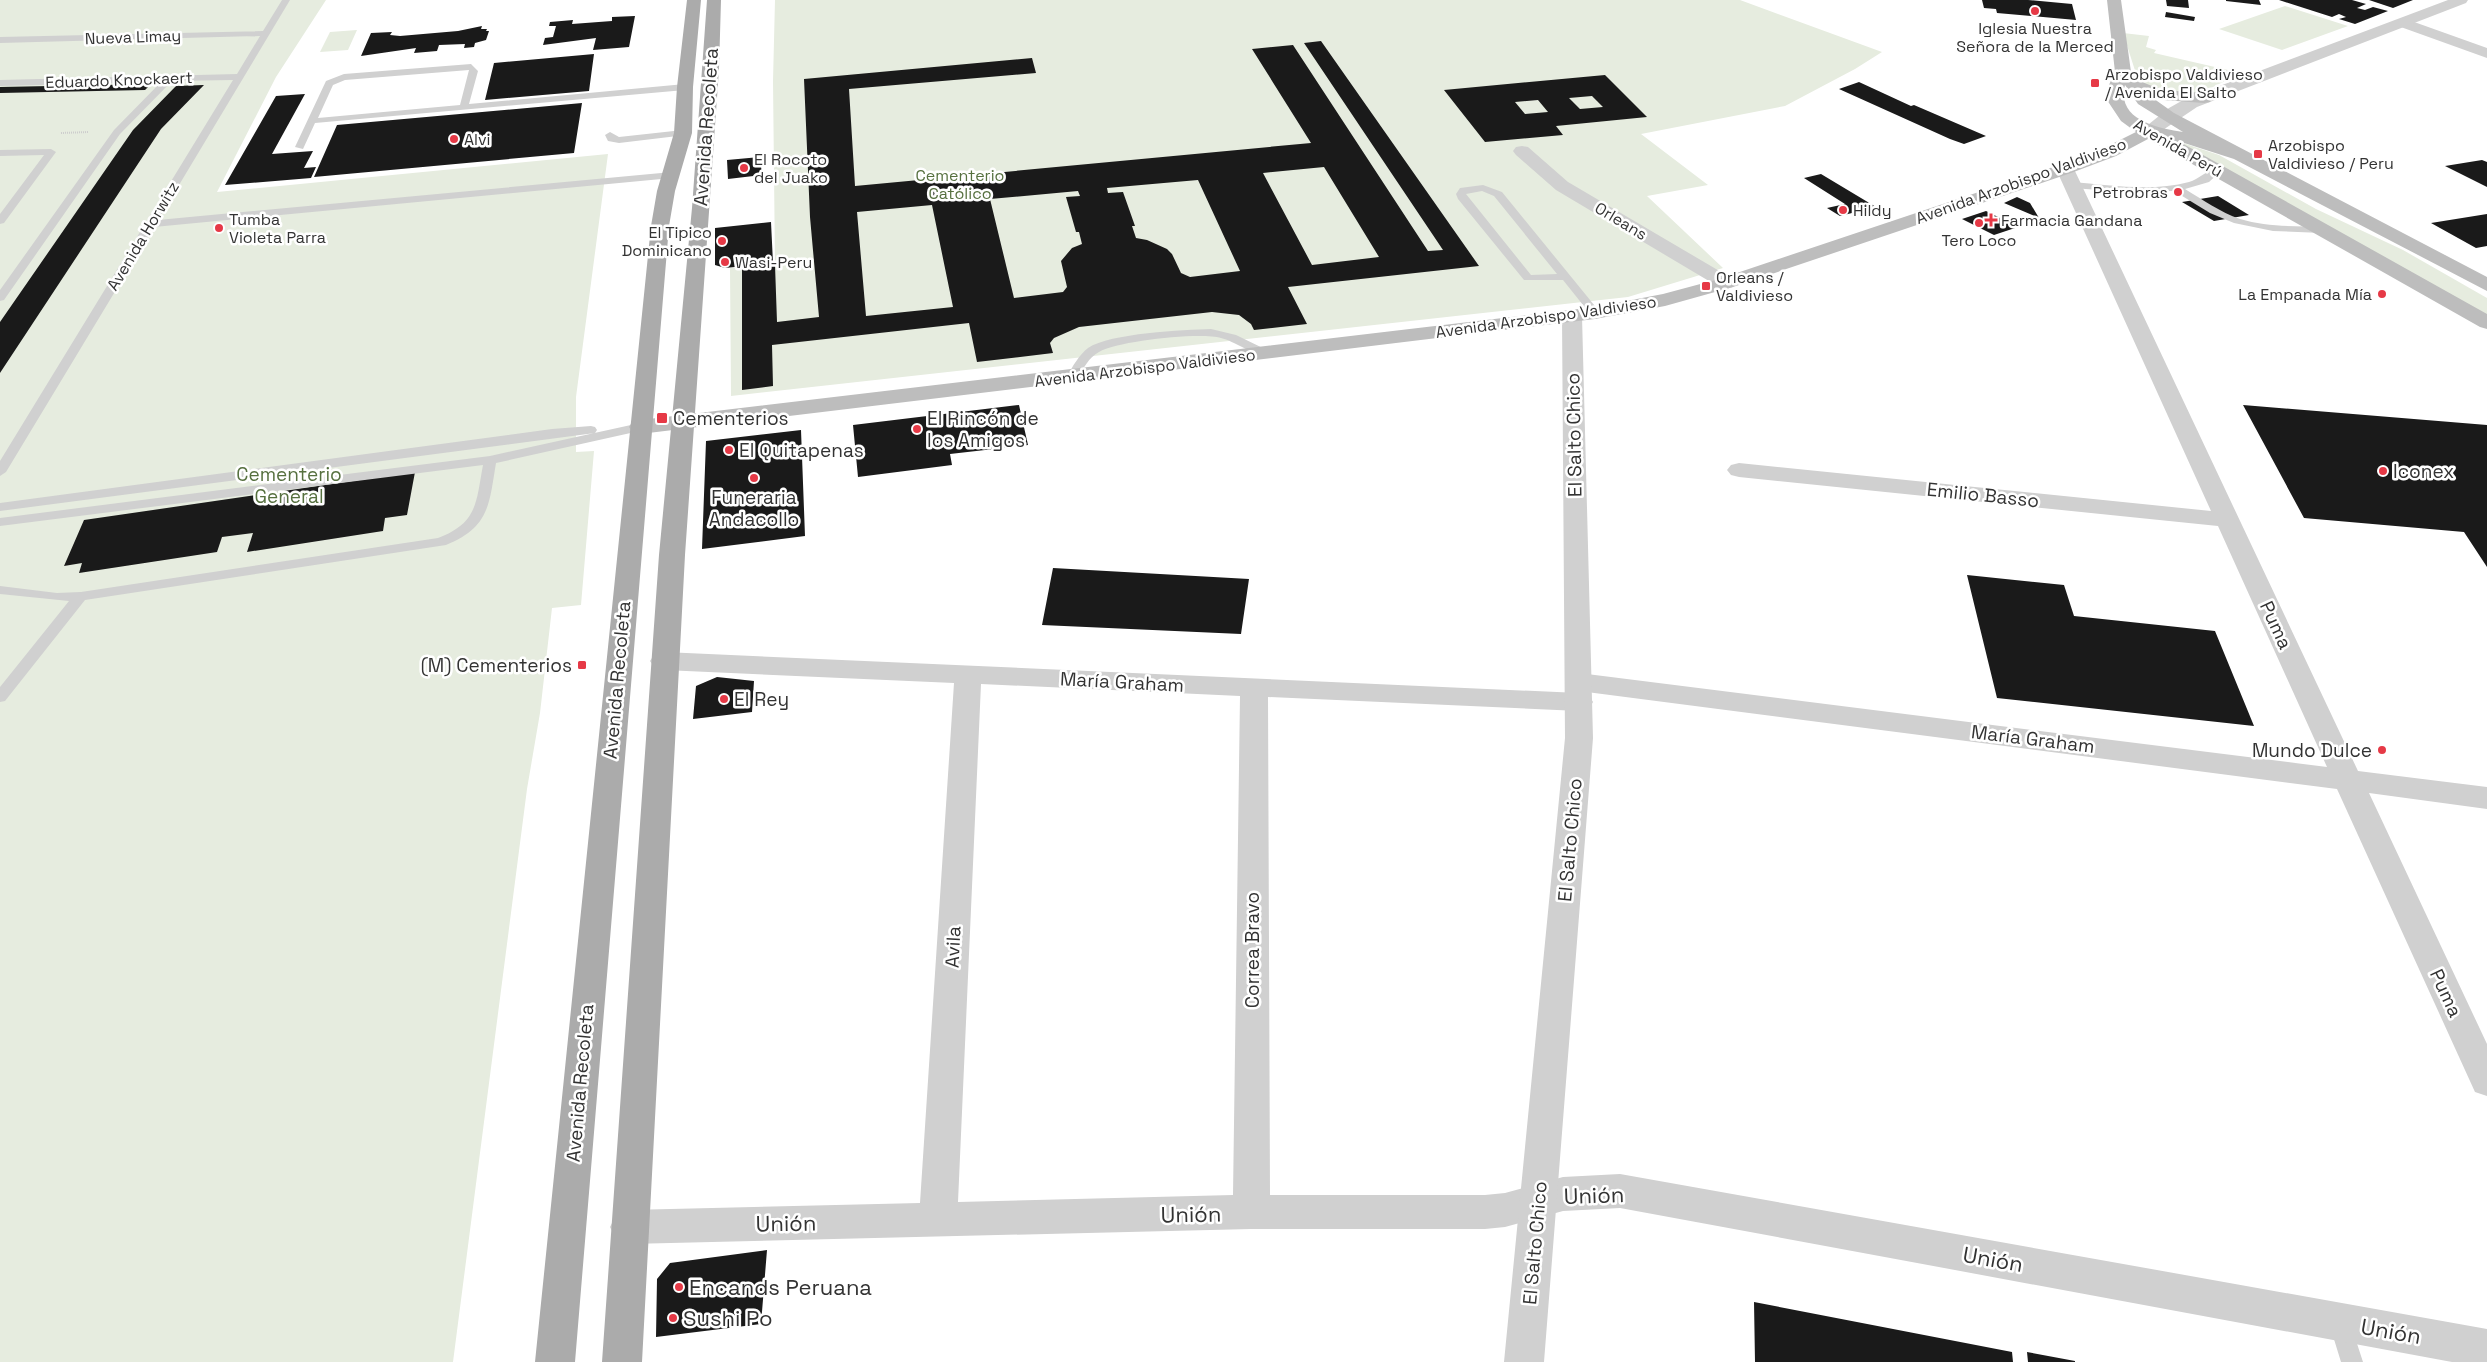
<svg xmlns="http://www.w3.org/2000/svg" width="2487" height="1362" font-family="'Space Grotesk',sans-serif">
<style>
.green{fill:#e6ecdf}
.building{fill:#1a1a1a;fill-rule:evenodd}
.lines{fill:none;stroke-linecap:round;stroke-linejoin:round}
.path{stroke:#cdcdcd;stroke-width:2;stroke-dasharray:1 1;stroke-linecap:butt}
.service{fill:#d0d0d0;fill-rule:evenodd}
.minor{fill:#d0d0d0;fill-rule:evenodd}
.tertiary{fill:#d0d0d0;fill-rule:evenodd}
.secondary{fill:#bdbdbd;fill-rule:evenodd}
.primary{fill:#ababab;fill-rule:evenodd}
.poi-dot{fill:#e63946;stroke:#fff;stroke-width:2}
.labels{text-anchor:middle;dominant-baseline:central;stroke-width:5;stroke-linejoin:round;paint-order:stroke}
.far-poi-label{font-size:16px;fill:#333;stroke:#fff;text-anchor:start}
.far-street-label{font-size:16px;fill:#333;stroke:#fff}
.far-park-label{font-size:16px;fill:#56703f;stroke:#fff}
.street-label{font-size:19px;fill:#333;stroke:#fff}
.poi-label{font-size:19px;fill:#333;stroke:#fff;text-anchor:start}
.park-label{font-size:19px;fill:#56703f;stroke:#fff}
.near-street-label{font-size:22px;fill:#333;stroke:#fff}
.near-poi-label{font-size:22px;fill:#333;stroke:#fff;text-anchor:start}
</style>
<rect width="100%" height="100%" fill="#fff"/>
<!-- green -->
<path class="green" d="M0,0H326L276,77L217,192L608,154L576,397V452L594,451L581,605L552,608L540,713L527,789L453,1362H0Z
M775,0H1740L1882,52L1855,69L1785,106L1641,134L1708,185L1647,196L1723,268L1628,297L731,396L730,268L775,264L773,81Z
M2285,6L2348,26L2282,50L2219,29Z
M357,30L348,50L320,52L330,32Z
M2123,33L2149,36L2146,47L2156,50L2154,53L2241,73L2199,94L2170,92L2139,83Z
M2168,140L2183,143L2219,155L2316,209L2403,250L2487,298V319Z"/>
<!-- building -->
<path class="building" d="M1982,0H2028L2072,4L2076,20L1997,13L1996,9L1984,8Z
M2166,0H2188L2189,8L2167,6Z
M2226,0H2259L2261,5L2226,1Z
M2279,0H2352L2366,4L2357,8L2365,10L2373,7L2388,11L2355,24L2339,19L2346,17L2339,14L2332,17Z
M2369,0H2413L2393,8Z
M2166,12L2195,17L2194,21L2165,17Z
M635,16L629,47L593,50L596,38L543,45L545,38L553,37L556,26H549L550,22L573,20L572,24L612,21V17Z
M482,26L481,29H487L486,31H489L486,40L475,43L474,47L464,48L465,44L439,45L437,51L414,53L416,48L361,56L371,33L392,32L390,35L400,36L458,31Z
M1321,41L1479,266L1288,287L1307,324L1254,330L1251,324L1239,315L1212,312L1079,327L1054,338L1050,343L1053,353L977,362L969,323L772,345L773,386L742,390V268L775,265L777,322L819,317L810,217L804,79L1032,58L1036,73L849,89L855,186L1311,143L1252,49L1293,45L1428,251L1443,250L1304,43ZM1324,167L1379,257L1312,265L1263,173ZM1198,180L1240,271L1190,277L1181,273L1172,254L1167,249L1147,240L1136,238L1132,226H1135L1123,192L1108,193L1107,188ZM1078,191L1080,196L1066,197L1076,232H1079L1082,244L1072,248L1061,261L1067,287L1063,292L1014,298L990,199ZM932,205L953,307L866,316L857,212Z
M594,54L589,91L485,100L494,63Z
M1605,75L1647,117L1556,126L1563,135L1485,142L1444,90ZM1592,96L1603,107L1580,109L1569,98ZM1538,100L1548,112L1525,114L1515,102Z
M1859,82L1911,106L1914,105L1986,136L1964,144L1950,139L1839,89Z
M151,84L145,90L0,93V87Z
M204,85L161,129L0,373V322L133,130L176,86Z
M305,94L272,154L313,151L304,168L316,167L311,178L225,185L276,96Z
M582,103L574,153L314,177L337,125Z
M760,157L762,175L728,179L727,160Z
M2482,160L2487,162V187L2445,166Z
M1821,174L1876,207L1840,216L1827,208L1845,204L1804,178Z
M2218,196L2249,215L2214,221L2182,202Z
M2017,197L2030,203L2039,218L2004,203Z
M1986,211L2018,227L1994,235L1962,219Z
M2487,214V246L2476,248L2431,223Z
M771,222L773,263L725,268L715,265V228Z
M1019,405L1028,445L950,454L952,465L858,477L853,425Z
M2243,405L2487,425V567L2464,532L2304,518Z
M801,430L805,536L702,549L706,441Z
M415,472L407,515L385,518L383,531L247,552L253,533L222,537L217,552L79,573L82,563L64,566L84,520Z
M1053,568L1249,579L1241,634L1042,625Z
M1967,575L2064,585L2074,616L2215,631L2254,726L1997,698Z
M717,677L754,681L752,712L693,719L696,686Z
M767,1250L761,1324L656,1337L657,1279L670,1263Z
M1754,1302L2012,1352L2013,1362H1755Z
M2027,1352L2075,1361V1362H2028Z"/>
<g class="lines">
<!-- path -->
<path class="path" d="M61,133L89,132"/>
<!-- service -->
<path class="service" d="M282,0H290L158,220L672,172L677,175L672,178L154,227L6,472L0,476V461L233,80L172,81L120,134L4,300L0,301V290L114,130L161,82L0,86V80L237,74L260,36L0,43V37L263,31Z
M471,64L478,71L469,104L685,84L689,87L685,90L315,123L303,149L295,147L326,81L344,74ZM469,70L460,105L318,118L333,85L345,80Z
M683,130L686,131V135L619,143L608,141L605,135L610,132L619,137Z
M51,149L56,152L4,223L0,224V214L44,155L0,156V150Z
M2216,168L2221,171L2209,182L2185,189C2203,200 2220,212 2240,219C2266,227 2295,226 2322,227L2327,230L2322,233L2273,231L2234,223L2210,213L2174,191L2127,192L2072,188L2067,185L2072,182C2109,185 2152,192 2189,182C2199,179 2206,171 2216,168Z
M1483,185L1502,192L1599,311V315H1591L1563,280H1524L1458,199L1456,194L1460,188ZM1482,191L1494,196L1557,274L1531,275L1466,194Z
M1211,329L1236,335L1273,353L1271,355C1258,359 1235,341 1221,338C1199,332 1118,341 1099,352C1089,357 1083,369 1077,379H1069L1067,376C1073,366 1079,355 1088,348C1110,333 1184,330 1211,329Z
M640,423L644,424L646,427L644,430L496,463C489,504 490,527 446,545L85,600L5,701L0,702V687L69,601L0,594V586L57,593L81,592L438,538C478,523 476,502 483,465L0,526V518L490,456Z
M591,426L595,427L597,430L595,433L0,511V503L552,429Z
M2340,1313L2348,1316L2363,1362H2341L2329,1323L2332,1316Z"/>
<!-- minor -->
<path class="minor" d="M2403,18L2487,48V58L2398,26L2395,23L2398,20Z
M1522,146L1528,147L1568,182L1733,279L1736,283L1733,287L1726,289L1719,287L1556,190L1516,155L1513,151L1516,147Z
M2065,164L2071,165L2074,169L2358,771L2487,787V809L2369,793L2487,1044V1096L2475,1092L2337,789L1579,691L1569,689L1565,682L1569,675L1579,673L2327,767L2218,526L1739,477L1731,475L1727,470L1731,465L1739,463L2211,511L2056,169L2059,165Z
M664,652L1579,693L1589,695L1593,702L1589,709L1579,711L1268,697L1270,1195H1485L1505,1193L1563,1177L1620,1174L2487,1329V1362H2452L1620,1208L1563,1211L1505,1227L1485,1229H1251L629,1244L616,1239L610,1227L616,1215L629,1210L920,1203L954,683L664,670L654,667L650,661L654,655ZM981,684L1240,696L1233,1195L958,1202Z"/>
<!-- tertiary -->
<path class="tertiary" d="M2448,0H2468L2466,3L2197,107L2154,136H2142L2139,132L2169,108L2185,99Z
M1572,310L1579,312L1582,316L1593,738L1544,1362H1504L1565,738L1562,316L1565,312Z"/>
<!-- secondary -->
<path class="secondary" d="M2107,0H2121L2131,72C2147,92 2180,91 2204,93L2210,94L2212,98L2210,102L2204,103L2163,100L2150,96L2174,113L2487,277V291L2234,159L2178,141L2487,314V329L2480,327L2148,139L2116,156L2071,173L1733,287L1665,306L1595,319L640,434L632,432L629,427L632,422L640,420L1595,307L1663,294L1719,279L2059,165L2104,148L2136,132L2121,121L2107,100L2108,87L2115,72ZM2125,85L2138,104L2183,132C2158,128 2116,120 2125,85Z"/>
<!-- primary -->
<path class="primary" d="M687,0H701L693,87L692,133L675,191L669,226L575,1362H535L651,226L657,191L674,133L677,87Z
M707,0H721L719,69L685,555L642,1362H602L659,555L692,208Z"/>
</g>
<!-- markers -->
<g class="poi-dot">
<circle cx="2035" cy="11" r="5"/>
<rect x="2090" y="78" width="10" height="10" rx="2.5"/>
<circle cx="454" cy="139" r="5"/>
<rect x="2253" y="149" width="10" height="10" rx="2.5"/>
<circle cx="744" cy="168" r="5"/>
<circle cx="2178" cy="192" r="5"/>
<circle cx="1843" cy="210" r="5"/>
<path d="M1988.5 212.5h5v5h5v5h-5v5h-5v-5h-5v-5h5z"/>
<circle cx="1979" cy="223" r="5"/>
<circle cx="219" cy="228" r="5"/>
<circle cx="722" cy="241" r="5"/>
<circle cx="725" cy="262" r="5"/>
<rect x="1701" y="281" width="10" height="10" rx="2.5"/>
<circle cx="2382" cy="294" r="5"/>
<rect x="656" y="412" width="12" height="12" rx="2.5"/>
<circle cx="917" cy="429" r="5"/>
<circle cx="729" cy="450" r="5"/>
<circle cx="2383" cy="471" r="5"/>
<circle cx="754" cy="478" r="5"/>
<rect x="577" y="660" width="10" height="10" rx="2.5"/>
<circle cx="724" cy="699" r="5"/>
<circle cx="2382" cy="750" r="5"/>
<circle cx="679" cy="1287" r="5"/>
<circle cx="673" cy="1318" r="5"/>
</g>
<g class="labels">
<!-- far-poi labels -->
<g class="far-poi-label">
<text x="2035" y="28" text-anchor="middle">Iglesia Nuestra<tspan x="2035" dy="18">Señora de la Merced</tspan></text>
<text x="2105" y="74">Arzobispo Valdivieso<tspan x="2105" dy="18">/ Avenida El Salto</tspan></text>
<text x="464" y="139">Alvi</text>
<text x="2268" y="145">Arzobispo<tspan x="2268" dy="18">Valdivieso / Peru</tspan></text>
<text x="754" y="159">El Rocoto<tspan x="754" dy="18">del Juako</tspan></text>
<text x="2168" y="192" text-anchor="end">Petrobras</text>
<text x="1853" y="210">Hildy</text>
<text x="229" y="219">Tumba<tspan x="229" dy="18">Violeta Parra</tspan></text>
<text x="2001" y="220">Farmacia Gandana</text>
<text x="712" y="232" text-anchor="end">El Tipico<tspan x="712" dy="18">Dominicano</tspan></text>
<text x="1979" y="240" text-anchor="middle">Tero Loco</text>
<text x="735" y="262">Wasi-Peru</text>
<text x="1716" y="277">Orleans /<tspan x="1716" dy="18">Valdivieso</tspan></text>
<text x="2372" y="294" text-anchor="end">La Empanada Mía</text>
</g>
<!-- far-street labels -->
<g class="far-street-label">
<text transform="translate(133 37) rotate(-2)">Nueva Limay</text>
<text transform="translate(119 80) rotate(-2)">Eduardo Knockaert</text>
<text transform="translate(2178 148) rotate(30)">Avenida Perú</text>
<text transform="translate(2021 181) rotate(-20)">Avenida Arzobispo Valdivieso</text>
<text transform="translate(1621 221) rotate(31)">Orleans</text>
<text transform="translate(143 236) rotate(-59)">Avenida Horwitz</text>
<text transform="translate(1546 317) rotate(-8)">Avenida Arzobispo Valdivieso</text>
<text transform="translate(1145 368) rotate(-7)">Avenida Arzobispo Valdivieso</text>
</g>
<!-- far-park labels -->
<g class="far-park-label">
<text x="960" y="175">Cementerio<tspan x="960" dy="18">Católico</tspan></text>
</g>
<!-- street labels -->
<g class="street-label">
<text transform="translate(706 127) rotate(-86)">Avenida Recoleta</text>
<text transform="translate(1574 435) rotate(-91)">El Salto Chico</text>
<text transform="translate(1983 495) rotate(6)">Emilio Basso</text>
<text transform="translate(2276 625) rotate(65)">Puma</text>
<text transform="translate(617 680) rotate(-85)">Avenida Recoleta</text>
<text transform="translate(1122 682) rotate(3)">María Graham</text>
<text transform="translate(2033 739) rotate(7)">María Graham</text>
<text transform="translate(1570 840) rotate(-85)">El Salto Chico</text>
<text transform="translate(953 947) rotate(-87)">Avila</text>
<text transform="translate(1252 950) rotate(-90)">Correa Bravo</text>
<text transform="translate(2446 993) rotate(65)">Puma</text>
<text transform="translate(580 1083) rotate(-85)">Avenida Recoleta</text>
<text transform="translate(1535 1243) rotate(-85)">El Salto Chico</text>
</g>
<!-- poi labels -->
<g class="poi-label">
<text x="673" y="418">Cementerios</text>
<text x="927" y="418">El Rincón de<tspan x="927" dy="22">los Amigos</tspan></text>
<text x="739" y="450">El Quitapenas</text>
<text x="2393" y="471">Iconex</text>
<text x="754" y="497" text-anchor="middle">Funeraria<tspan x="754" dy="22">Andacollo</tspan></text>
<text x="572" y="665" text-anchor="end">(M) Cementerios</text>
<text x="734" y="699">El Rey</text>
<text x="2372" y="750" text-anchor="end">Mundo Dulce</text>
</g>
<!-- park labels -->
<g class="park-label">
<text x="289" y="474">Cementerio<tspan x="289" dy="22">General</tspan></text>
</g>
<!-- near-street labels -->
<g class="near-street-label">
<text transform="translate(1594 1195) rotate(-2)">Unión</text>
<text transform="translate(1191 1214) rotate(-1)">Unión</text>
<text transform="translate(786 1223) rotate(-1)">Unión</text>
<text transform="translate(1993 1259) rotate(10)">Unión</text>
<text transform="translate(2391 1331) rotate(10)">Unión</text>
</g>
<!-- near-poi labels -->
<g class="near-poi-label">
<text x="689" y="1287">Encands Peruana</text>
<text x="683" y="1318">Sushi Po</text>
</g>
</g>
</svg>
